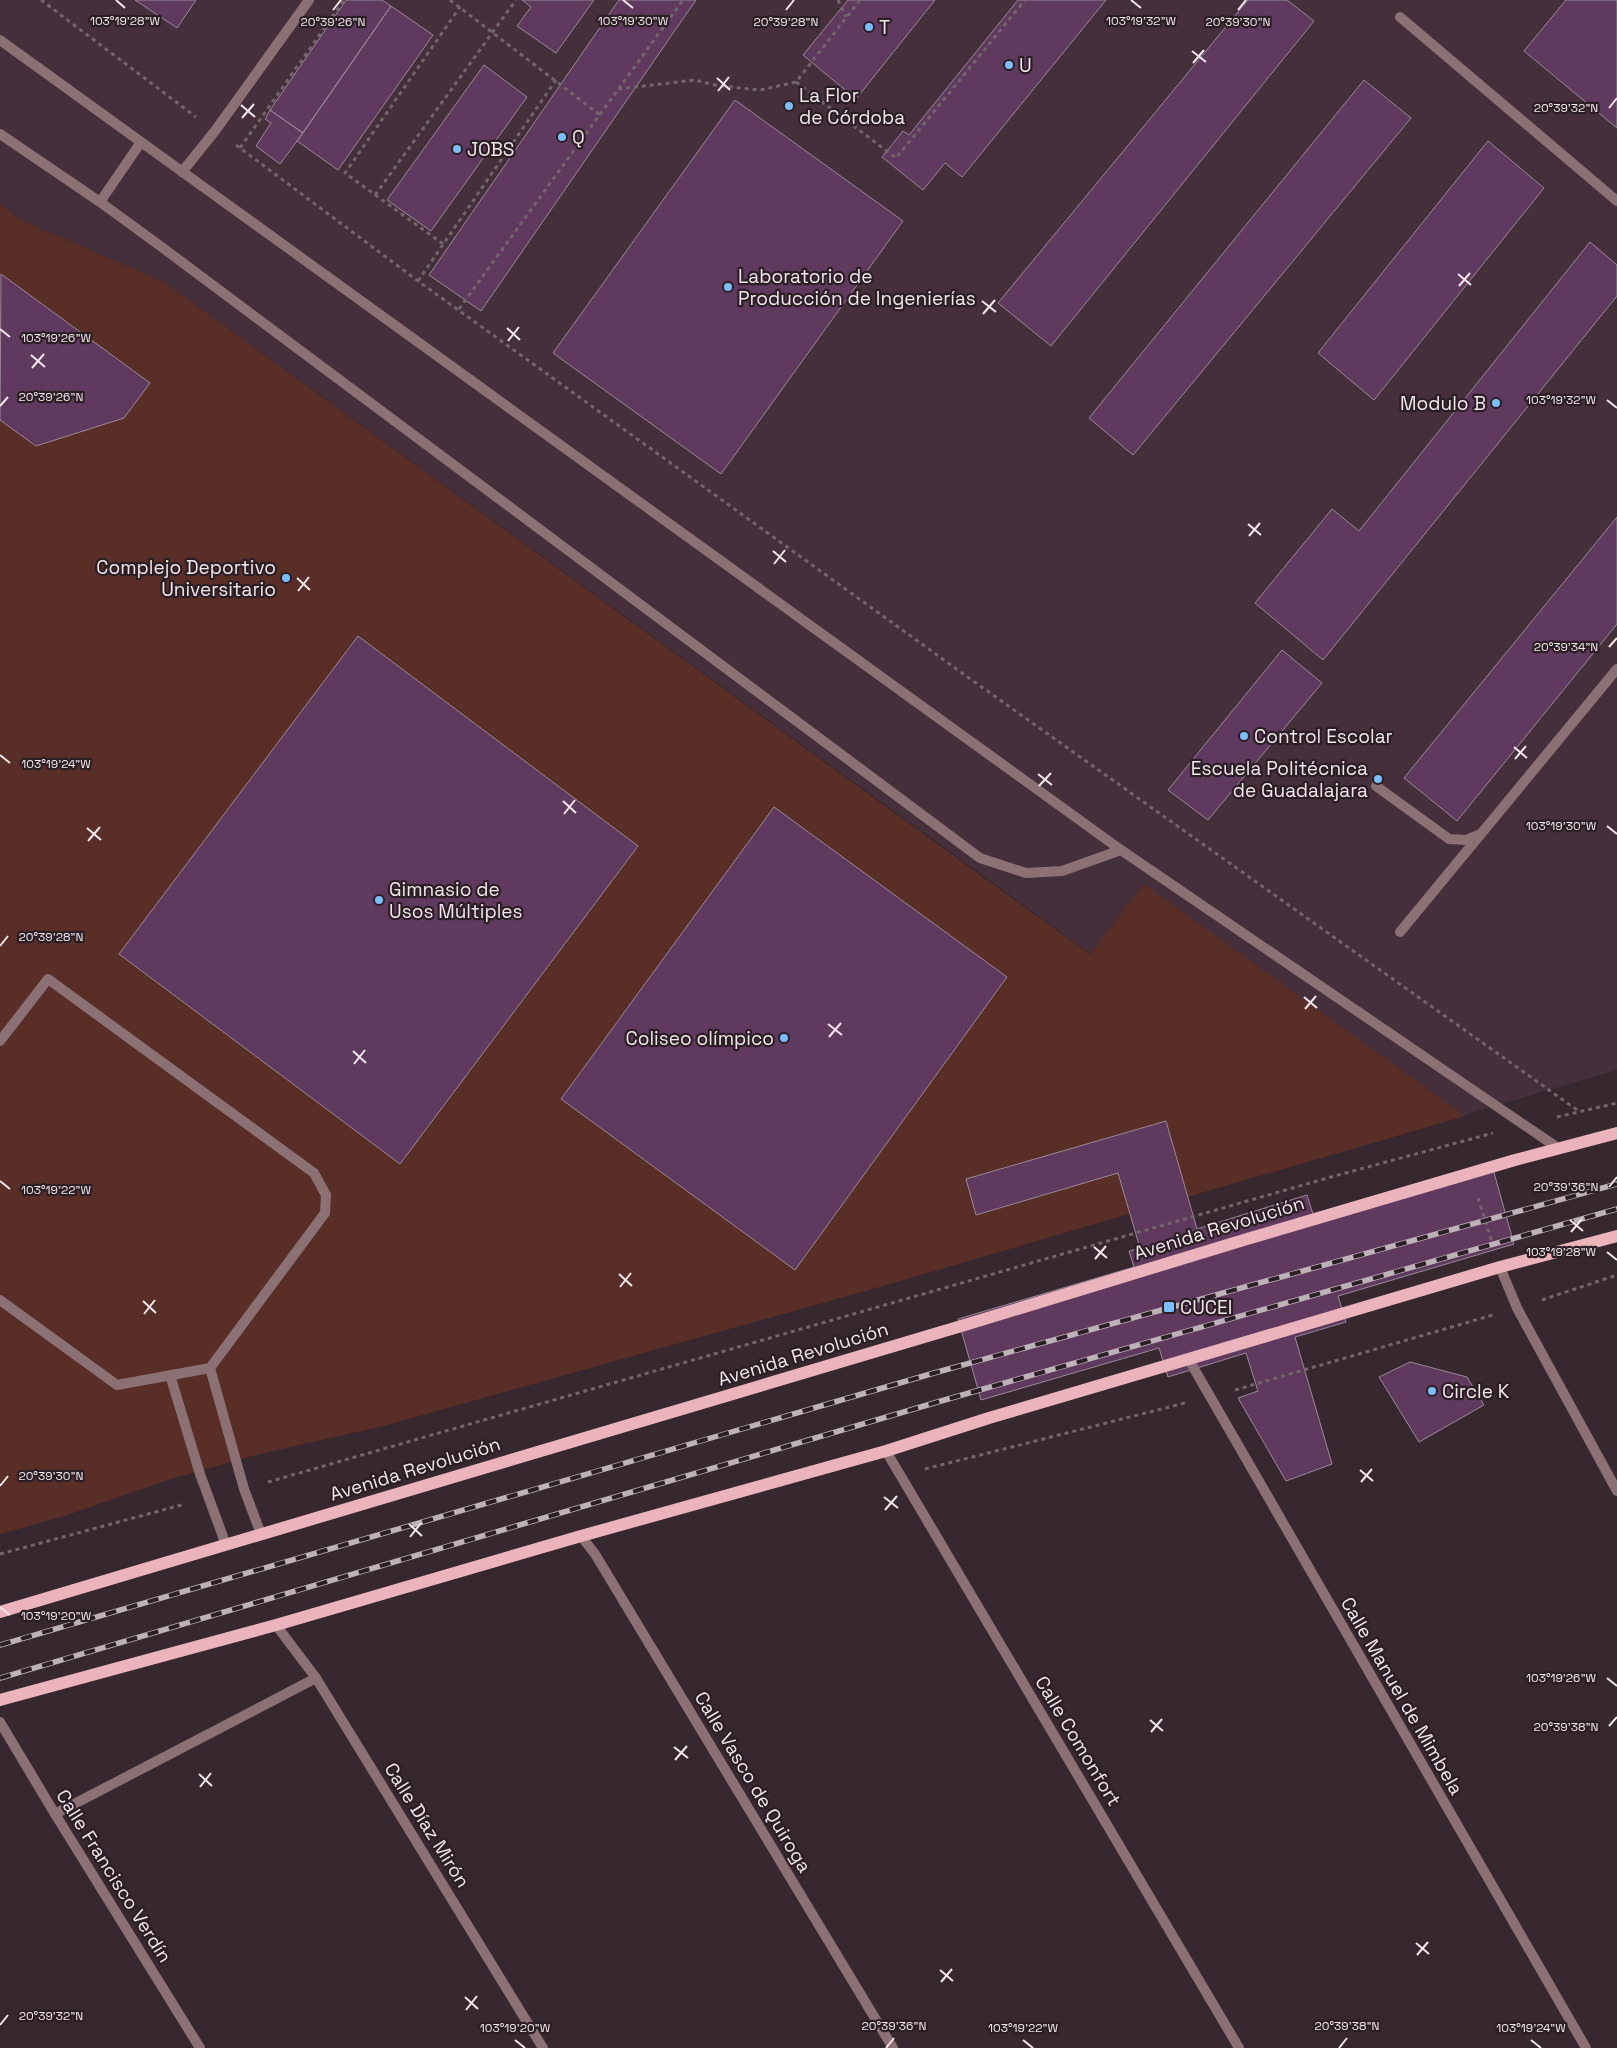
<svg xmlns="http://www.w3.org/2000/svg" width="1617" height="2048" font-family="'Space Grotesk',sans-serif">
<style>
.built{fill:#442f3a}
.green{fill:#582e27}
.building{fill:#5f395e;stroke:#988b97}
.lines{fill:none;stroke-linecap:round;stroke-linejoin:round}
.path{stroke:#72656b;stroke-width:3;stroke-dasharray:4 4;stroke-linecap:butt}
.lane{stroke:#8b7074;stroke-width:10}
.street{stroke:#8b7074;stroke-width:10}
.primary{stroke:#ebb3bb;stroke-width:12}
.rail-casing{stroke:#bdb2b7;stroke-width:5.5}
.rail{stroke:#2c1e25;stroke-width:4;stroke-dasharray:11;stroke-linecap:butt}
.ticks{fill:none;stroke:#f1e7eb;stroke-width:2}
.poi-dot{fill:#7bbef9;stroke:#2c1e25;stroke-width:2}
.labels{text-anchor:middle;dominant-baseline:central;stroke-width:4.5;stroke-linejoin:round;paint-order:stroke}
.poi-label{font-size:19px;fill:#f1e7eb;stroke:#2c1e25;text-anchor:start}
.street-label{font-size:19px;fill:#f1e7eb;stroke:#2c1e25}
.ticks-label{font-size:12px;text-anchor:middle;fill:#f1e7eb;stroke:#2c1e25;stroke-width:4.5;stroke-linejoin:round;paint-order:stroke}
</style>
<rect width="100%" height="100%" fill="#37282f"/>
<!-- built -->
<path class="built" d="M0,0H1617V1070L876,1288L1091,954L164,282L21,220L0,204Z"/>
<!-- green -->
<path class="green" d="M0,204L21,220L164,282L980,875L1090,954L1144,884L1465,1116L876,1288L383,1426L260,1454L171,1479L64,1516L0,1534Z"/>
<!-- building -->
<path class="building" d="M135,0H196L177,28Z
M346,0H382L391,6L303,133L270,110Z
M522,0H594L556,53L517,26L531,7Z
M619,0H696L481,311L429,275Z
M848,0H935L856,99L803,55Z
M1018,0H1106L962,177L945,163L923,190L882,157L903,131L909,135Z
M1248,0H1287L1314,21L1051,346L998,303Z
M1566,0H1617V128L1524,51Z
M391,6L433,35L338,170L297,141Z
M484,65L527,97L431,231L387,200Z
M1364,80L1411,118L1133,455L1089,418Z
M735,100L903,221L721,474L553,353Z
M270,110L303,133L280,164L256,146L271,123L265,119Z
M1488,141L1544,188L1374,400L1318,353Z
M1590,242L1617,265V296L1323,660L1255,603L1332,509L1359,531Z
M1,274L150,383L124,418L36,446L0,420Z
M1617,517V624L1457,821L1404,778Z
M358,636L638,846L400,1164L119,954Z
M1282,650L1322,683L1208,820L1168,790Z
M774,807L1007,977L795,1270L561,1099Z
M1166,1121L1197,1229L1307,1195L1313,1214L1491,1162L1514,1244L1338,1296L1346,1322L1295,1337L1332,1464L1286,1481L1238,1398L1258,1391L1246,1353L1168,1377L1159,1348L981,1400L958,1319L1134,1267L1129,1251L1140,1248L1118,1173L976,1215L966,1179Z
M1410,1362L1467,1377L1484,1405L1419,1442L1379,1377Z"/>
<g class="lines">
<!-- path -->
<path class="path" d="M41,0L196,117
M450,0L600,115
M838,0L846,17
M796,82L896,158L1025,0
M618,89L695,80L719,86L760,90L796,82L860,0
M236,145L418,281L969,678L1580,1112
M240,148L344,0
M375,195L516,0
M443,244L345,173L460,7
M418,281L556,80
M459,309L683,0
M1557,1117L1617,1103
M1478,1198L1492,1242
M1542,1300L1617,1275
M1235,1390L1493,1315
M925,1469L1185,1403
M268,1482L1331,1177L1493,1133
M0,1554L185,1504"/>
<!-- lane -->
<path class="lane" d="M1400,17L1617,201
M0,40L1121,850L1558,1148
M0,134L100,202L159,245L980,858L1026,873L1062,871L1121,850
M100,202L141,142
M1376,786L1449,839L1466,840L1480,834
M1400,932L1617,669
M0,1041L48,979L314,1173L326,1195L325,1213L210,1368L117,1385L0,1300
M210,1368L244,1489L261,1534
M170,1375L200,1474L226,1545
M55,1814L316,1678"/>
<!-- street -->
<path class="street" d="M182,172L215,131L309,0
M1500,1267L1517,1308L1617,1491
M1189,1360L1586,2048
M886,1451L1239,2048
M581,1536L595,1554L893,2048
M276,1625L316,1678L543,2048
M0,1722L55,1814L200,2048"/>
<!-- primary -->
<path class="primary" d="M0,1612L968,1324L1247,1239L1515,1160L1617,1133
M0,1700L276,1625L581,1536L886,1451L989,1418L1500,1267L1617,1236"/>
<defs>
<path id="rail" d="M0,1645L934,1373L1617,1184
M0,1678L941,1401L1617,1209"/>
</defs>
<!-- rail casing -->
<use href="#rail" class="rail-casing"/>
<!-- rail -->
<use href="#rail" class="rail"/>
</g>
<!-- ticks -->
<path class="ticks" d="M116,0L125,8M623,0L633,8M1131,0L1141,8M333,10L341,0M786,10L794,0M1238,10L1246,0M1192,51L1206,62M1193,63L1204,50M717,78L730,90M718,91L729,77M241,105L255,117M1609,108L1617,98M242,118L254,104M1458,274L1471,285M1459,286L1470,273M982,301L996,312M983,314L995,300M507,328L520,340M0,329L10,337M508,341L519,327M31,355L45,367M32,368L44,354M1607,400L1617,408M0,406L8,397M1248,524L1261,535M1249,536L1260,523M773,551L786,562M774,564L785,550M297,578L310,590M298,591L309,577M1609,647L1617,638M1514,747L1527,758M0,755L10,763M1515,759L1526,746M1038,774L1052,785M1039,786L1051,773M563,801L576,813M564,814L575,800M1607,826L1617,834M87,828L101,840M88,841L100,827M0,946L8,936M1304,997L1317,1008M1305,1009L1316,996M828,1024L842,1035M829,1037L841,1023M353,1051L366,1063M354,1064L365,1050M0,1181L10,1189M1609,1187L1617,1177M1570,1220L1583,1231M1571,1232L1582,1219M1094,1247L1107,1258M1607,1252L1617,1260M1095,1259L1106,1246M619,1274L632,1286M620,1287L631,1273M143,1301L156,1313M144,1314L155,1300M1360,1470L1373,1481M1361,1482L1372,1469M0,1486L8,1476M884,1497L898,1508M885,1510L897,1496M409,1524L422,1536M410,1537L421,1523M0,1607L10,1615M1607,1678L1617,1686M1150,1720L1163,1731M1609,1726L1617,1717M1151,1732L1162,1719M674,1747L688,1758M675,1760L687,1746M199,1774L212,1786M200,1787L211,1773M1416,1943L1429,1954M1417,1955L1428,1942M940,1970L953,1981M941,1982L952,1969M465,1997L478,2009M466,2010L477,1996M0,2025L8,2015M515,2040L525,2048M1023,2040L1033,2048M1531,2040L1541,2048M886,2048L894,2038M1339,2048L1347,2038"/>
<!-- markers -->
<g class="poi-dot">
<circle cx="869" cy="27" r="5"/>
<circle cx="1009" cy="65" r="5"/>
<circle cx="789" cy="106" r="5"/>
<circle cx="562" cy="137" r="5"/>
<circle cx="457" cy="149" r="5"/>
<circle cx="728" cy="287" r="5"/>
<circle cx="1496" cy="403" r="5"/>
<circle cx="286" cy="578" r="5"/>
<circle cx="1244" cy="736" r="5"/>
<circle cx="1378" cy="779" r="5"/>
<circle cx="379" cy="900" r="5"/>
<circle cx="784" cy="1038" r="5"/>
<rect x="1163" y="1301" width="12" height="12" rx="2.5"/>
<circle cx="1432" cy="1391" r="5"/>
</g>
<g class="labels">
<!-- poi labels -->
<g class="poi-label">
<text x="879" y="27">T</text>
<text x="1019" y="65">U</text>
<text x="799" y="95">La Flor<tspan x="799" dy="22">de Córdoba</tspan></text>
<text x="572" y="137">Q</text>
<text x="467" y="149">JOBS</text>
<text x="738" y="276">Laboratorio de<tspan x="738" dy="22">Producción de Ingenierías</tspan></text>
<text x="1486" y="403" text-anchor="end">Modulo B</text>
<text x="276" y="567" text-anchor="end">Complejo Deportivo<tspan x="276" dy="22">Universitario</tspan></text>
<text x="1254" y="736">Control Escolar</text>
<text x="1368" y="768" text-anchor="end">Escuela Politécnica<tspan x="1368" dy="22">de Guadalajara</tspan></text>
<text x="389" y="889">Gimnasio de<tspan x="389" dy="22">Usos Múltiples</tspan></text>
<text x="774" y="1038" text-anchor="end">Coliseo olímpico</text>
<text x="1180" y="1307">CUCEI</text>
<text x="1442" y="1391">Circle K</text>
</g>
<!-- street labels -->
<g class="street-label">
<text transform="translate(1219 1228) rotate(-17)">Avenida Revolución</text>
<text transform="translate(803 1354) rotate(-17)">Avenida Revolución</text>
<text transform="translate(415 1469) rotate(-17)">Avenida Revolución</text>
<text transform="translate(1402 1696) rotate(60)">Calle Manuel de Mimbela</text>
<text transform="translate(1078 1741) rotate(59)">Calle Comonfort</text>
<text transform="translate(753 1782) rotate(59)">Calle Vasco de Quiroga</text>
<text transform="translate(427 1825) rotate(58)">Calle Díaz Mirón</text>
<text transform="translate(114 1876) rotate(58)">Calle Francisco Verdín</text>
</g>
</g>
<g class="ticks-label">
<text x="125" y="25">103°19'28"W</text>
<text x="633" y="25">103°19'30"W</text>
<text x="1141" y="25">103°19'32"W</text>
<text x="333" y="26">20°39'26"N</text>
<text x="786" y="26">20°39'28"N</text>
<text x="1238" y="26">20°39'30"N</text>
<text x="1566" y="112">20°39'32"N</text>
<text x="56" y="342">103°19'26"W</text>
<text x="51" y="401">20°39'26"N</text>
<text x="1561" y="404">103°19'32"W</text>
<text x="1566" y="651">20°39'34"N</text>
<text x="56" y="768">103°19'24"W</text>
<text x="1561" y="830">103°19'30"W</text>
<text x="51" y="941">20°39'28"N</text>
<text x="1566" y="1191">20°39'36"N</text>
<text x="56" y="1194">103°19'22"W</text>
<text x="1561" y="1256">103°19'28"W</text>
<text x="51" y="1480">20°39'30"N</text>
<text x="56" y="1620">103°19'20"W</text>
<text x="1561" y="1682">103°19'26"W</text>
<text x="1566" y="1731">20°39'38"N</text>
<text x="51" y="2020">20°39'32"N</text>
<text x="894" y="2030">20°39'36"N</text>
<text x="1347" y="2030">20°39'38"N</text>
<text x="515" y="2032">103°19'20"W</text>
<text x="1023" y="2032">103°19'22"W</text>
<text x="1531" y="2032">103°19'24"W</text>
</g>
</svg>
